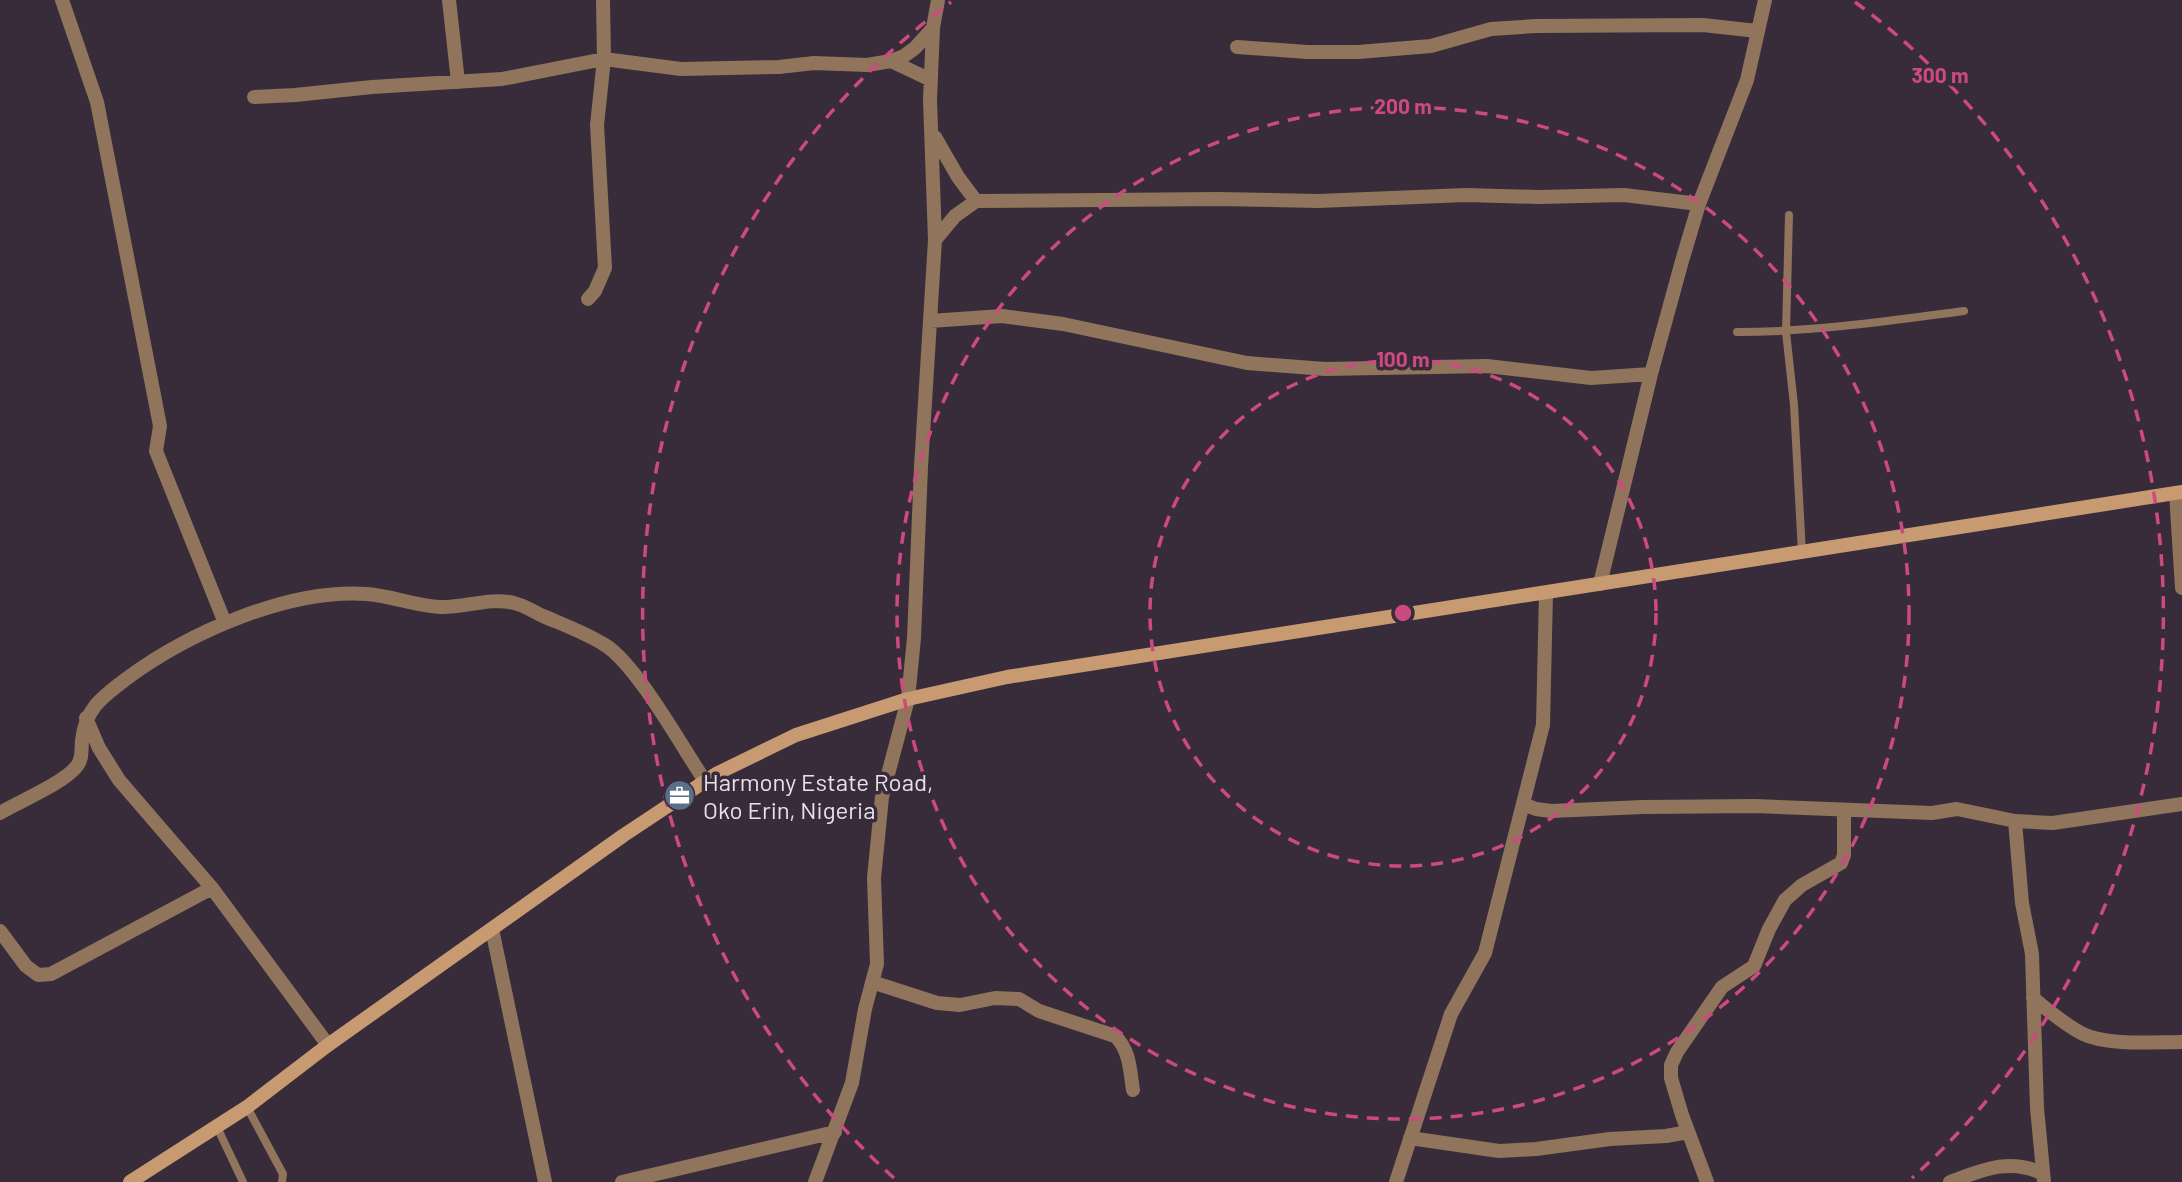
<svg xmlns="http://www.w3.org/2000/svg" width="2182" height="1182" font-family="Barlow,sans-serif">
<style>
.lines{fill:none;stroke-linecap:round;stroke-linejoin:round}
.lane{stroke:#91745c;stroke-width:8}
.street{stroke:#91745c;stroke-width:14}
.secondary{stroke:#c79a72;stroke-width:14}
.ring{fill:none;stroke:#cc4a7f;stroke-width:3.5;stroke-dasharray:12 9}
.labels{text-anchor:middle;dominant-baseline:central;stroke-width:7;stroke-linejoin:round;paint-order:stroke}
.poi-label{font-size:24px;fill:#e9e1ea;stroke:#382c3a;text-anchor:start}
.centre{fill:#cc4a7f;stroke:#382c3a;stroke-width:3.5}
.ring-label{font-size:21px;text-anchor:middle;font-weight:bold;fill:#cc4a7f;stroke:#382c3a;stroke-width:7;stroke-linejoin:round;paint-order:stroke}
</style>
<rect width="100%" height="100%" fill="#382c3a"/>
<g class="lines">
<!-- lane -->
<path class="lane" d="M1789,215L1786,332L1794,405L1802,553
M1737,332C1813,332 1888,321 1964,311
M247,1107L283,1174L282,1182
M217,1127L243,1182"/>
<!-- street -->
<path class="street" d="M62,0L97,102L160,426L156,451L225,623
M449,0L458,82
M1237,47L1307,52H1358L1431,46L1491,29L1536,26L1703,25L1757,31
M891,61L931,80
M254,97L295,95L372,87L502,79L604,59L681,69L779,67L814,63L867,65L891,61L904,56L915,48L933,28
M935,137L958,177L976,201
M935,240L955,216L976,201L1218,199L1318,201L1466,195L1539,197L1624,195L1699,204
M588,299L595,291L605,268L597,125L604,59L603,0
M930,321L1002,316L1063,324L1247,363L1325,369L1487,366L1591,378L1651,374
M2176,493L2182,588
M1600,584L1651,374L1682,261L1699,204L1747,80L1765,0
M86,718L99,748L119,780L212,888L328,1045
M1523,804L1536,809L1551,811L1643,807L1755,806L1932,813L1957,809L2015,821L2053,823L2182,804
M0,813C20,801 64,783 77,766C83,758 81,750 82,741C85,709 102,697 126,679C188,633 289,588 367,594C392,596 416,606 440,607C464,608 490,597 514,603C524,605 534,612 543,616C564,625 586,633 605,645C637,665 682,747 705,781
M2015,821L2022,903L2032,954L2037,1108L2044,1182
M492,929L545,1182
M0,931L26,966L38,975L51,974L212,888
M872,982L937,1003L960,1005L995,998L1019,999L1039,1011L1115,1036C1130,1050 1130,1071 1133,1090
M2033,998C2049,1011 2065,1025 2083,1034C2108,1046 2154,1042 2182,1042
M1410,1138L1499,1151L1536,1149L1610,1139L1666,1136L1688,1132
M622,1182L835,1132
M815,1182L852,1083L865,1009L877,964L874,878L882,797L908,699L914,638L921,467L935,240L930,100L933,28L938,0
M1396,1182L1451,1014L1485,953L1543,725L1546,593
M1707,1182L1682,1115L1671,1078V1065L1677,1052L1722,987L1754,966L1769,929L1785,900L1802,885L1841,863L1844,855V810
M1950,1182C1982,1170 2011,1157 2043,1174"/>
<!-- secondary -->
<path class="secondary" d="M130,1182L247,1107L328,1045L624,835L716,774L796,735L908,699L1007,677L2182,492"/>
</g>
<!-- distance rings -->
<g class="ring">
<circle cx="1403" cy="613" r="253"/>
<circle cx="1403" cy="613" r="506"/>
<path d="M894 1178A760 760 0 0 1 951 2M1855 2A760 760 0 0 1 1912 1178"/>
</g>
<!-- icons -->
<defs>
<symbol id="office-disc" viewBox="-11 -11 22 22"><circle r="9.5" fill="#5c6f8a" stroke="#382c3a"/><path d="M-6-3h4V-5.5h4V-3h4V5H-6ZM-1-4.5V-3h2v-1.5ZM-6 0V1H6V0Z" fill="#fff"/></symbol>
</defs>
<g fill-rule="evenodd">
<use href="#office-disc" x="662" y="778" width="35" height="35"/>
</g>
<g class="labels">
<!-- poi labels -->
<g class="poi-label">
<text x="703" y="781">Harmony Estate Road,<tspan x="703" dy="28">Oko Erin, Nigeria</tspan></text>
</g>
</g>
<circle cx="1403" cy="613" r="10" class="centre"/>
<g class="ring-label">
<text x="1940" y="83">300 m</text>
<text x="1403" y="114">200 m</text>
<text x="1403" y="367">100 m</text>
</g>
</svg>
